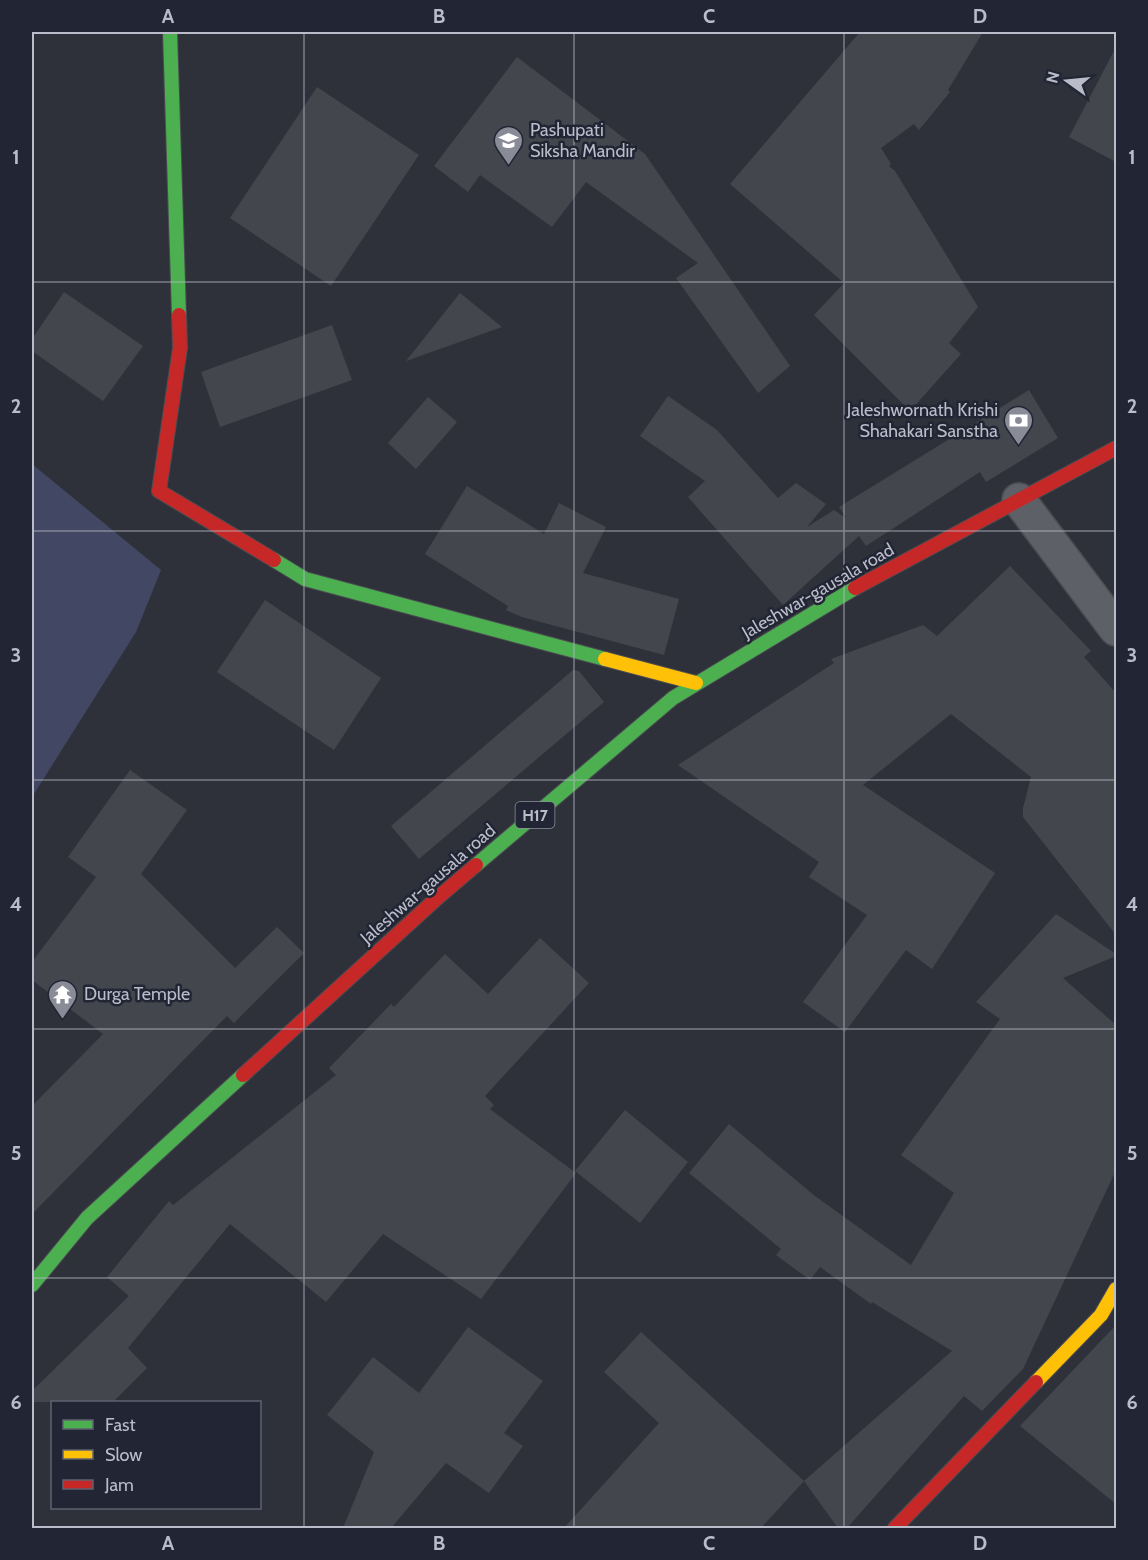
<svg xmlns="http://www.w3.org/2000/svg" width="1148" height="1560" font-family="Cabin,sans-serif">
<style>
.water{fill:#424863}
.building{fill:#44464e}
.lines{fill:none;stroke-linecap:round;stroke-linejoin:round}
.street-casing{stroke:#4a4c52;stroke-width:36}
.fast-casing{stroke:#4a4c52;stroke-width:16}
.slow-casing{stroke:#4a4c52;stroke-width:16}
.jam-casing{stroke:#4a4c52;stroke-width:16}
.street{stroke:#5e6068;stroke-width:33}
.fast{stroke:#4caf50;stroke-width:14}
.slow{stroke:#ffc107;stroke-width:14}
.jam{stroke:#c62828;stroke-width:14}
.grid{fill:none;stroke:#babcc9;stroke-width:1.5;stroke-opacity:0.55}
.labels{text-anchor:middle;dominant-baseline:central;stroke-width:5;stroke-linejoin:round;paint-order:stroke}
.shield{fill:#222534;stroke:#8c8f9c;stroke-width:1.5}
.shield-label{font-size:16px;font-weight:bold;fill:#babcc9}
.poi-label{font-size:18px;fill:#babcc9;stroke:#222534;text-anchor:start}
.street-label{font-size:18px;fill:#babcc9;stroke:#222534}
.neatline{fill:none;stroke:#babcc9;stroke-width:2}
.grid-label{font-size:20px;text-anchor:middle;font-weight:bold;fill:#babcc9}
</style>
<rect width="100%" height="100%" fill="#2f313a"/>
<!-- water -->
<path class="water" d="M32,464L161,570L136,632L32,797Z"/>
<!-- building -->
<path class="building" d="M860,32H983L948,90L950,92L919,130L914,124L881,148L891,164L889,166L895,171L978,307L949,343L961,354L910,411L814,315L844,283L730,184Z
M1116,47V162L1069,137Z
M517,57L645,154L790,366L758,393L676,278L698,263L586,182L552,227L480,175L468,192L434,166Z
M317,87L419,155L331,286L230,218Z
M64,292L143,346L103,401L32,351V339Z
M460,293L502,327L406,361Z
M332,325L352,380L220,427L201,372Z
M1029,390L1058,438L986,482L980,472L866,546L859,536L783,605L688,497L705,481L640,436L668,396L717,430L778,498L796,483L826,504L807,527L834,510L846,518L839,507Z
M428,397L457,422L416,469L388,443Z
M467,486L544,534L559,503L606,527L583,573L679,599L664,655L522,617L506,610L508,606L425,554Z
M1010,566L1091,651L1084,657L1116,693V935L1023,817V808L1031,777L951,714L863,785L995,873L932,969L906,950L845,1032L803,1002L867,915L809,877L819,862L678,765L834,663L831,659L923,625L937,636Z
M265,600L381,678L334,750L217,672Z
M573,670L579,671L604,702L419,859L391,826Z
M130,770L187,810L141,874L235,968L277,927L304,953L234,1023L227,1016L32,1214V1106L103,1034L32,980V962L96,877L68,857Z
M1056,914L1116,954V956L1063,978L1116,1025V1170L1023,1369L982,1411L964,1396L847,1528H838L804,1481L952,1351L872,1302L871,1304L820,1267L810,1280L776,1255L781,1249L689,1173L729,1124L815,1196L911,1265L954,1193L901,1155L1000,1019L976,1002Z
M540,938L589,983L485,1096L494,1105L490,1109L576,1173L481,1299L383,1234L326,1302L230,1224L128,1348L147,1368L113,1402H32V1391L129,1296L107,1277L169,1201L173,1205L336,1075L329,1068L391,1004L394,1007L445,954L488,994Z
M625,1110L688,1162L640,1223L575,1171Z
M1116,1325V1504L1020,1426Z
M468,1327L543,1381L504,1433L523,1446L489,1493L446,1463L391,1528H343L374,1452L327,1415L373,1357L419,1393Z
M641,1332L804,1481L761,1528H564L659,1423L604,1372Z"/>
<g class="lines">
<defs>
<path id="street" d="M1019,500L1116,629"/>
<path id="fast" d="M170,32L179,315
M274,560L305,579L605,659
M476,865L673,698L855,588
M32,1285L87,1218L243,1075"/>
<path id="slow" d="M605,659L696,683
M1036,1382L1101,1315L1116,1289"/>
<path id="jam" d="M179,315L180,348L159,491L274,560
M855,588L1116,448
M243,1075L435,900L476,865
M895,1528L1036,1382"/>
</defs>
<!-- street casing -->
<use href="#street" class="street-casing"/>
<!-- fast casing -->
<use href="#fast" class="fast-casing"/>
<!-- slow casing -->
<use href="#slow" class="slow-casing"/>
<!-- jam casing -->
<use href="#jam" class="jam-casing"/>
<!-- street -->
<use href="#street" class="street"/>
<!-- fast -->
<use href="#fast" class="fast"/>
<!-- slow -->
<use href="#slow" class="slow"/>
<!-- jam -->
<use href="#jam" class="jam"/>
</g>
<!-- grid -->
<path class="grid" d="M304,32V1528M574,32V1528M844,32V1528M32,282H1116M32,531H1116M32,780H1116M32,1029H1116M32,1278H1116"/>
<!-- icons -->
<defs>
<symbol id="school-pin" viewBox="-11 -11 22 30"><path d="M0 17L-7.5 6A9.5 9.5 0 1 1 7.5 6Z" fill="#898b97" stroke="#222534"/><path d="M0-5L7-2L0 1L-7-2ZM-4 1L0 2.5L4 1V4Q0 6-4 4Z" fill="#fff"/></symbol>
<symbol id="bank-pin" viewBox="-11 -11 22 30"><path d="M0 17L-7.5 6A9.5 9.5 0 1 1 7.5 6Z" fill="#898b97" stroke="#222534"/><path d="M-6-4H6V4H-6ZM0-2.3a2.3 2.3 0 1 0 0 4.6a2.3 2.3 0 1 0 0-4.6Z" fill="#fff"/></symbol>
<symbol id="temple-pin" viewBox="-11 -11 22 30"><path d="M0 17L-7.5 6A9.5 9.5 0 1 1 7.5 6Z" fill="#898b97" stroke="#222534"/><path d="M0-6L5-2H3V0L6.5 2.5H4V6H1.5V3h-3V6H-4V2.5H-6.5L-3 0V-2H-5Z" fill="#fff"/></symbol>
</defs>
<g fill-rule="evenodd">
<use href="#school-pin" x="492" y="124" width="33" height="45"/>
<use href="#bank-pin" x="1002" y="404" width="33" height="45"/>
<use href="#temple-pin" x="46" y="978" width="33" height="45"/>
</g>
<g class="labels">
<!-- shield labels -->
<rect class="shield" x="515.5" y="802" width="39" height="26" rx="4.5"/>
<g class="shield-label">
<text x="535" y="815">H17</text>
</g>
<!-- poi labels -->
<g class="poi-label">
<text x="530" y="130">Pashupati<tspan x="530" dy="21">Siksha Mandir</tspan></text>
<text x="998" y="410" text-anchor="end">Jaleshwornath Krishi<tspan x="998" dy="21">Shahakari Sanstha</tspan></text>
<text x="84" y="994">Durga Temple</text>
</g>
<!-- street labels -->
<g class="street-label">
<text transform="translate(818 591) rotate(-30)">Jaleshwar-gausala road</text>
<text transform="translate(428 884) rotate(-41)">Jaleshwar-gausala road</text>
</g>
</g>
<!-- border -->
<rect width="1148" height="1560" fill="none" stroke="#222534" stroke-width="66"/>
<!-- legend -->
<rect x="51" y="1401" width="210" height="108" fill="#222534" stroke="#5f6170" stroke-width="1.5"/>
<rect x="63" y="1420" width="30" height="9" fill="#4caf50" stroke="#5f6170" stroke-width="1.5"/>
<text x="105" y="1431" font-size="18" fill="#babcc9">Fast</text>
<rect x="63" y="1450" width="30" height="9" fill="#ffc107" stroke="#5f6170" stroke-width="1.5"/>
<text x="105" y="1461" font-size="18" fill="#babcc9">Slow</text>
<rect x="63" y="1480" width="30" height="9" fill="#c62828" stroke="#5f6170" stroke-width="1.5"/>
<text x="105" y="1491" font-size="18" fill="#babcc9">Jam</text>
<!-- north arrow -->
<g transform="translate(1067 81) rotate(285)" stroke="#222534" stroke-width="4.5" paint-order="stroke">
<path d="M0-4.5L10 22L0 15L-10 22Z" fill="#babcc9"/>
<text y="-9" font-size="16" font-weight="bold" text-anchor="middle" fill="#babcc9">N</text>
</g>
<rect x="33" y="33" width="1082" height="1494" class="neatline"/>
<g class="grid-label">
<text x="168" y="23">A</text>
<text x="439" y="23">B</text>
<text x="709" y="23">C</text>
<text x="980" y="23">D</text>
<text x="16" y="164">1</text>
<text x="1132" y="164">1</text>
<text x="16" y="413">2</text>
<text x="1132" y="413">2</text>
<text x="16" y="662">3</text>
<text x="1132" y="662">3</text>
<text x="16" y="911">4</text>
<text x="1132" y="911">4</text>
<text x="16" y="1160">5</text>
<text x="1132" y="1160">5</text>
<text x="16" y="1409">6</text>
<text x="1132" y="1409">6</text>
<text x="168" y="1550">A</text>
<text x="439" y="1550">B</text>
<text x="709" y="1550">C</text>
<text x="980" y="1550">D</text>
</g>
</svg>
